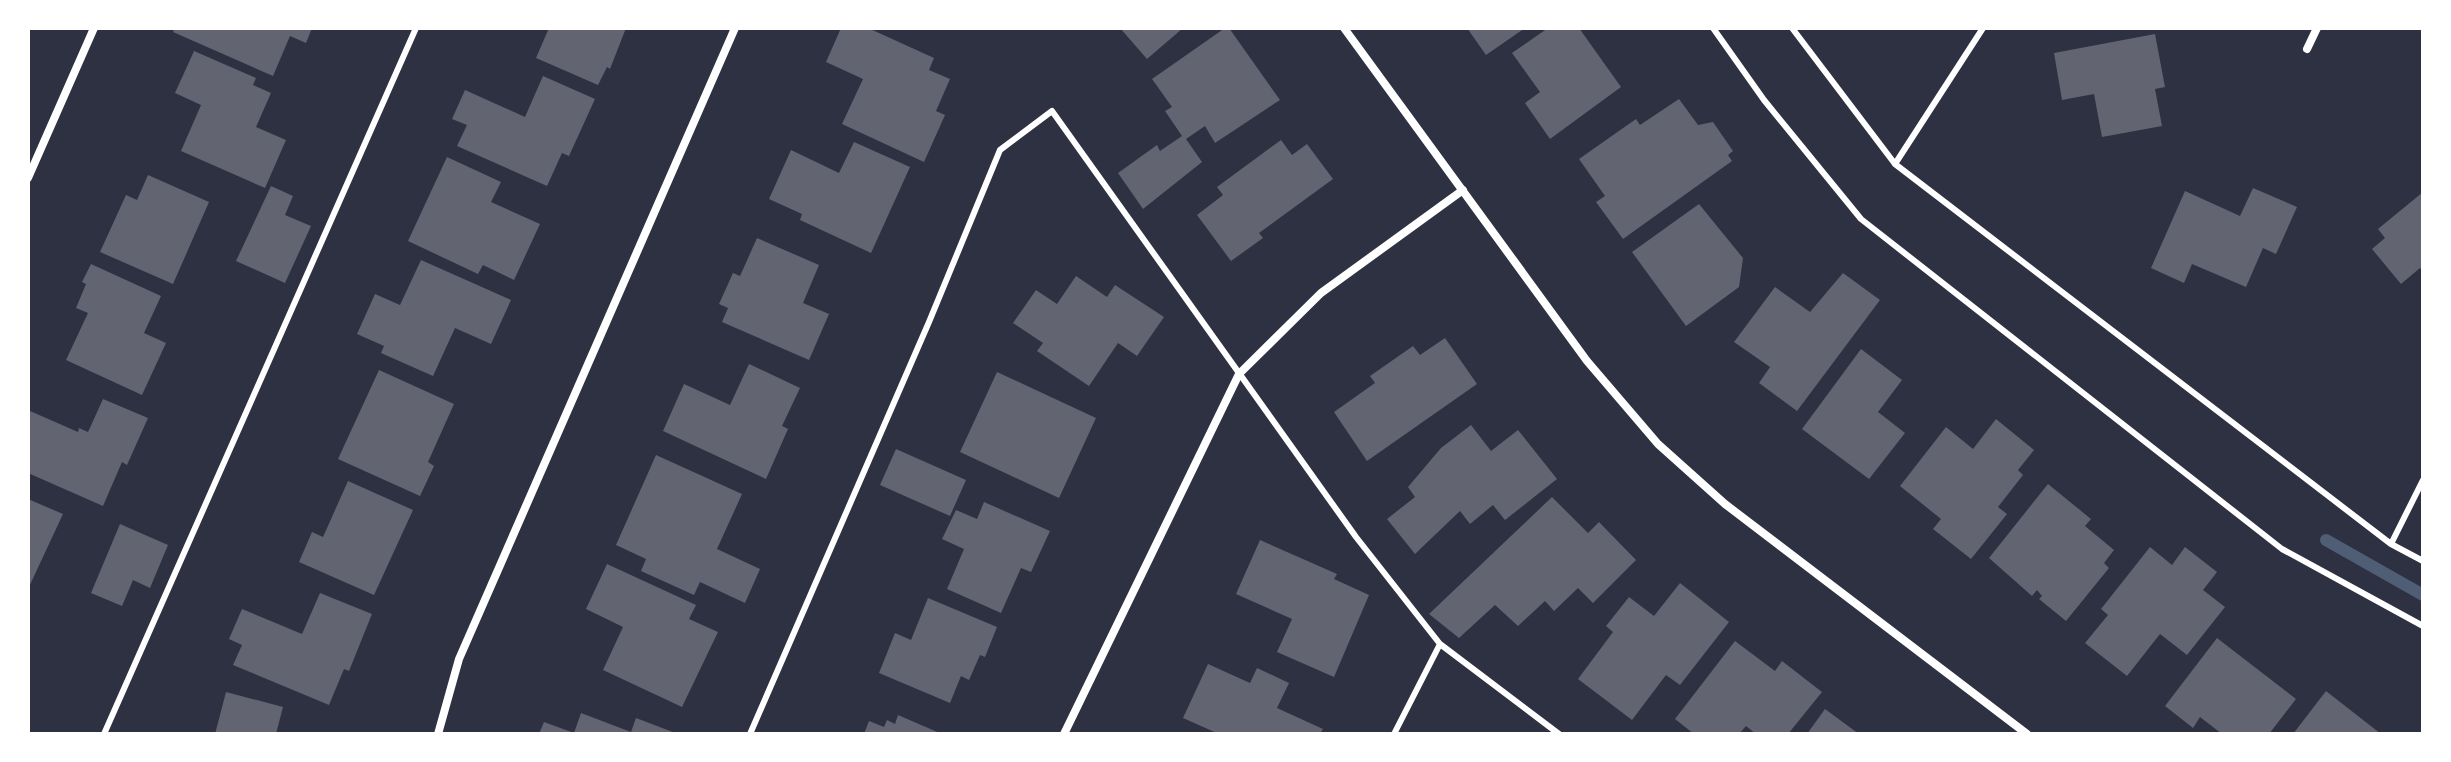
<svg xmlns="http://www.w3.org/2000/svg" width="2451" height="762" font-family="Figtree,sans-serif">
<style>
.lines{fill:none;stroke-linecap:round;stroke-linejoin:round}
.stream{stroke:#4f5d75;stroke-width:12}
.building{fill:#626471}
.service{stroke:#fff;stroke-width:6}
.minor{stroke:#fff;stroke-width:8}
</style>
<rect width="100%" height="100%" fill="#2d3142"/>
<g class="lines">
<!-- stream -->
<path class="stream" d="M2326,540L2423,595"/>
</g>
<!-- building -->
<path class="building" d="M175,28H312L306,43L290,36L273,76L173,32Z
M549,28H626L610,69L607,67L598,85L536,58Z
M841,28H868L934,58L929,70L950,79L936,111L945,115L924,162L842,124L863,79L826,62Z
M1120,28H1183L1147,59Z
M1225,28H1229L1280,100L1215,143L1205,126L1186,139L1202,162L1143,209L1118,173L1157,145L1160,151L1182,136L1165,111L1172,107L1152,79Z
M1467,28H1525L1486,55Z
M1548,28H1579L1621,87L1550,139L1525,103L1540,92L1512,53Z
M2155,34L2165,87L2155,89L2162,126L2102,137L2094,94L2062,100L2054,53Z
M194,51L256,78L253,85L271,93L256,127L286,140L265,188L181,151L201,105L175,93Z
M543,76L595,99L569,156L562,153L547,186L457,146L467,125L452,119L465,90L525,117Z
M1679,99L1698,125L1713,122L1733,151L1728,155L1732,161L1623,239L1596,202L1605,196L1579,159L1636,119L1640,125Z
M1281,140L1292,155L1307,144L1333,179L1259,233L1263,238L1231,261L1197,215L1223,195L1217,187Z
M854,142L910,167L871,253L800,220L802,214L769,199L791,150L839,173Z
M447,157L501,182L491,202L540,224L514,280L483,265L478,274L408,241Z
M148,175L209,202L173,284L100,252L126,195L137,200Z
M271,186L293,196L285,215L311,226L285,283L236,261Z
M2253,188L2297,207L2276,254L2263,248L2246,287L2192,264L2184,283L2151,268L2185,191L2240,216Z
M2423,192V272L2420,268L2401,284L2372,249L2385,238L2378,229Z
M1699,204L1743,258L1739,287L1686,326L1632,252Z
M757,238L819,265L803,303L829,314L809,360L722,322L728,308L719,304L733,273L740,276Z
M421,260L511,300L491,344L455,328L433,376L381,353L384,346L357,334L375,294L400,305Z
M91,264L161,296L144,333L166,343L142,395L66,360L88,313L76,308L86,284L82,282Z
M1843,273L1880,300L1797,411L1759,383L1770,367L1734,342L1775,287L1810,312Z
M1076,276L1107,297L1115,285L1164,317L1137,356L1118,343L1089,386L1037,351L1043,343L1013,323L1036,290L1057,304Z
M1445,338L1477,384L1367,461L1334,412L1375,383L1370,376L1413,346L1420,355Z
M1861,349L1902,380L1878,412L1905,433L1869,479L1802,429Z
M749,364L800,388L782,426L788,429L766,479L663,431L684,384L730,405Z
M379,370L454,404L428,462L434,466L420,496L338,459Z
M997,372L1096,418L1059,498L960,452Z
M103,399L148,418L127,465L122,462L103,506L28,473L30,411L78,432L79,428L88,432Z
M1996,419L2034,450L2018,470L2023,475L1998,507L2007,514L1971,559L1933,529L1941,519L1900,486L1946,427L1973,449Z
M1471,425L1491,451L1518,430L1557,479L1505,520L1493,505L1470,524L1460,511L1415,554L1387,519L1415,497L1408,487L1441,448Z
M896,449L966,480L950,516L880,485Z
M656,455L742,494L717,549L760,569L745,603L700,582L694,595L641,571L646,559L616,545Z
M348,481L413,510L374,595L299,562L312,532L323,537Z
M2048,484L2091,519L2085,526L2114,550L2104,563L2109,568L2066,621L2039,599L2042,596L2037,590L2032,596L1989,558Z
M1552,497L1588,533L1599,522L1636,560L1593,603L1578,588L1554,611L1545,601L1518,626L1495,605L1459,638L1429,614Z
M28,499L63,514L28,589Z
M984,502L1050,531L1031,572L1021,568L1001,613L947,589L964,549L942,539L956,510L977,519Z
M120,524L168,545L150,588L133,580L122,606L91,593Z
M1260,540L1337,574L1334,579L1369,595L1334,677L1277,652L1292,619L1236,594Z
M2150,547L2172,565L2185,547L2217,572L2203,590L2225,607L2187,655L2160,634L2127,676L2085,643L2108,615L2101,609Z
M607,564L696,605L689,619L718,632L682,707L603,670L623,627L586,609Z
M1680,583L1729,622L1680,685L1666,675L1632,720L1578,679L1613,632L1606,626L1629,597L1654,616Z
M320,593L372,614L349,671L344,669L329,705L233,665L242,645L229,639L242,609L302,634Z
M928,598L997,627L985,657L980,655L969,680L961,676L950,703L879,673L895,633L911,640Z
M2217,638L2296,699L2269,734H2222L2200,717L2193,728L2165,706Z
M1735,641L1775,671L1782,661L1822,692L1788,734H1756L1746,726L1739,734H1694L1675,719Z
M1208,664L1250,683L1257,668L1289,683L1277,708L1323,729L1320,734H1219L1183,718Z
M2326,691L2381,734H2293Z
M226,692L283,707L276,734H215Z
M1825,709L1859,734H1807Z
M581,713L631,732L636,718L678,734H539L544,722L574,733Z
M898,715L942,734H864L869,721L884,727L887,720L895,724Z"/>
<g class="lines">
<!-- service -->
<path class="service" d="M1713,28L1764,100L1861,219L2282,549L2423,626
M1792,28L1895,164
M1983,28L1895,164L2391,544
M2423,480L2391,544L2423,561
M104,734L416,28
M750,734L929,322L1000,150L1052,111L1356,537L1440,644L1559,734
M1394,734L1440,644"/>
<!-- minor -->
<path class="minor" d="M1344,28L1587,361L1658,444L1725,504L2027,734
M2307,49L2317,28
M28,178L94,28
M438,734L459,659L735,28
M1064,734L1239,374L1321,293L1463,190"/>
</g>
<!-- border -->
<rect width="2451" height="762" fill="none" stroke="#ffffff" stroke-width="60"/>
</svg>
